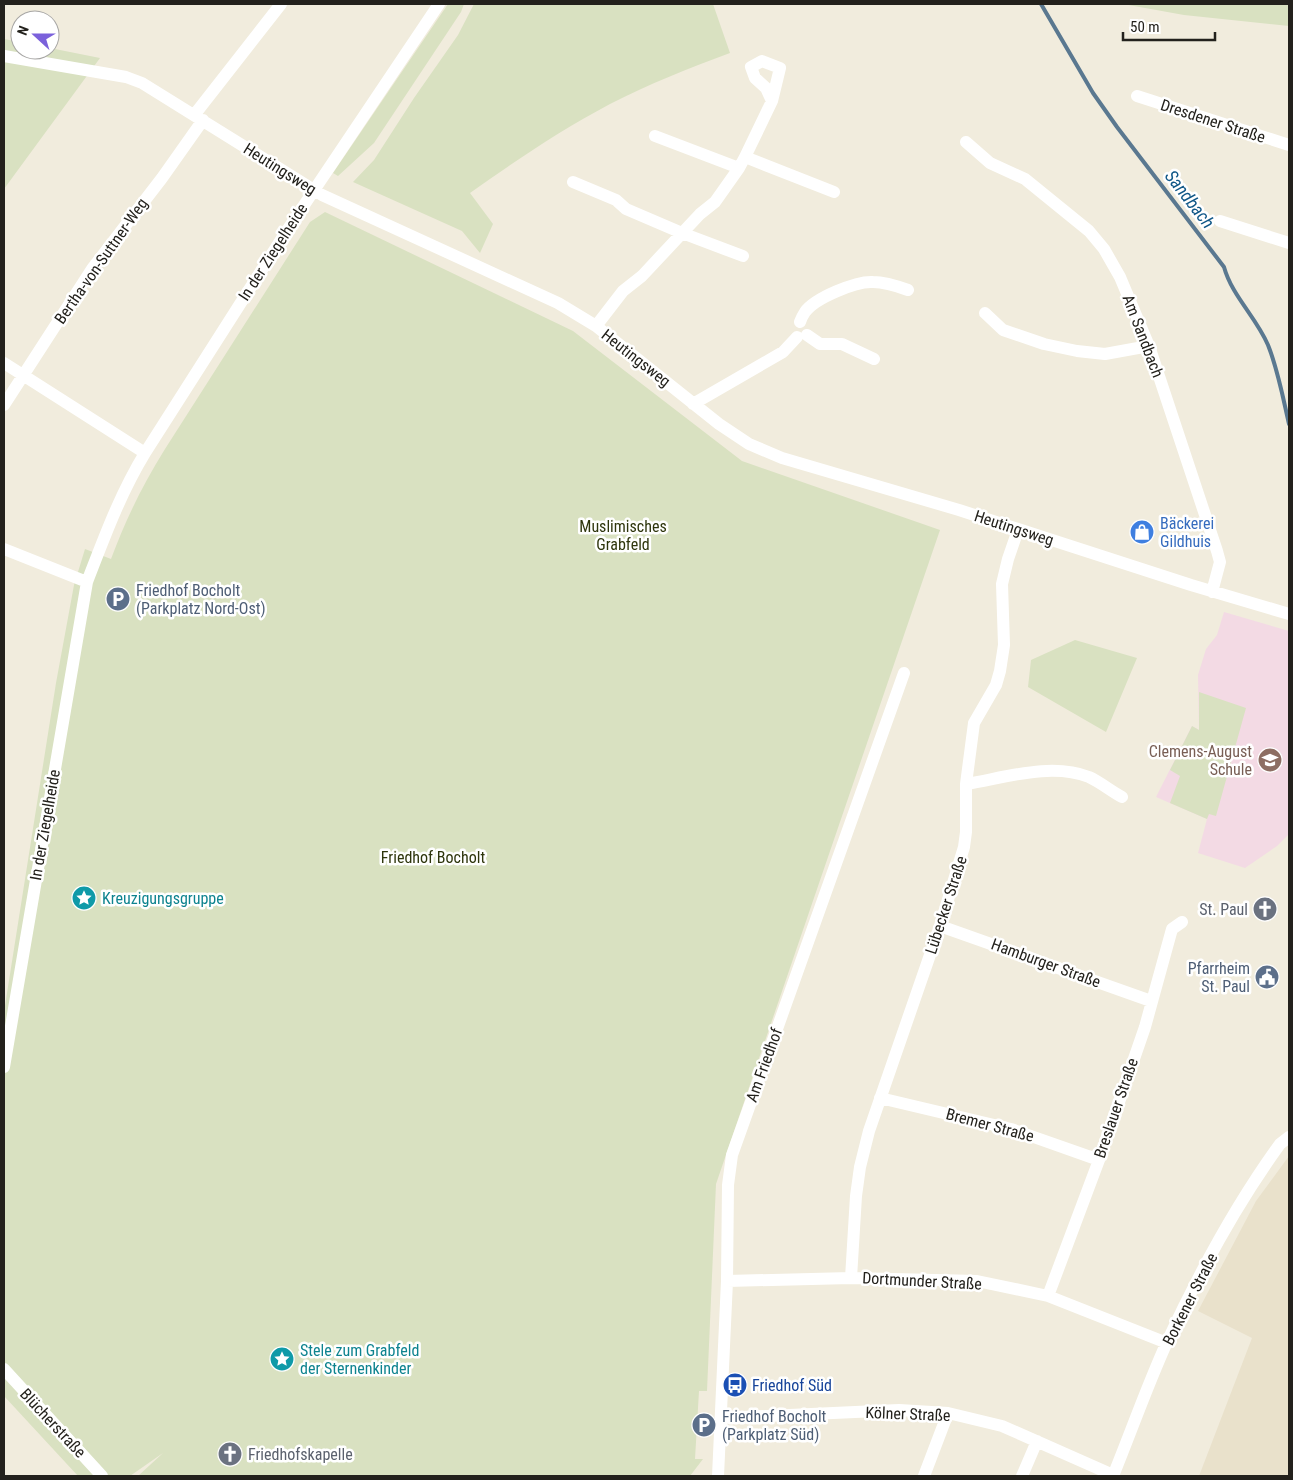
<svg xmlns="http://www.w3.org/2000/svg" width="1293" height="1480" font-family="'Roboto Condensed',sans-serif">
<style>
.built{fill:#e9e1cb}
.education{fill:#f3dae4}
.green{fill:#d9e1c1}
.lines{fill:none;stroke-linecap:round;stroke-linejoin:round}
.stream{stroke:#5a7890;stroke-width:4}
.minor{stroke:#fff;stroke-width:12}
.labels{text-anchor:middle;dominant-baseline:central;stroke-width:5;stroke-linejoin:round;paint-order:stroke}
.street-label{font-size:16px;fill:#23211c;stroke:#fff}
.shop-label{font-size:16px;fill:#366cbe;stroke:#fff;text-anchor:start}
.park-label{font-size:16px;fill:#2e350c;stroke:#fff}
.service-label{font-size:16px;fill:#4e5e75;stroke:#fff;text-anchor:start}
.education-label{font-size:16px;fill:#785e54;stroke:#fff;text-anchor:end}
.culture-label{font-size:16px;fill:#0d838f;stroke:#fff;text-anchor:start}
.worship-label{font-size:16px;fill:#5b616d;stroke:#fff;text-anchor:end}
.transit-label{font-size:16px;fill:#164399;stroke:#fff;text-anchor:start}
.water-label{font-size:18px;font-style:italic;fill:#105787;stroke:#fff}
</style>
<rect width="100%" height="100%" fill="#f1ecdd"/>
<!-- built -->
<path class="built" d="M1289,1156V1476H1199L1252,1338L1198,1311L1256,1201Z"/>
<!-- education -->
<path class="education" d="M1224,612L1289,631V832L1288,835L1277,846L1245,868L1198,853L1207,819L1156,797L1192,726L1199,730L1198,675L1206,649L1217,635Z"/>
<!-- green -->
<path class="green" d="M448,4H464L461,12L374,143L338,176L333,173Z
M474,4H713L730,53C689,68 649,84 610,104C561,130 515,161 470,193L493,224L480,253L462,231L353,182L374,160L414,98L458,35Z
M1123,4H1289V26L1184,15Z
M4,39L20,42V50H50V48L100,58L4,189Z
M325,212L573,331L742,461L940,530L716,1184L707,1391H699L695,1459H703L690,1476H138L163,1453L130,1476H78L4,1396V1012L56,683L74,585L85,549L111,559C126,519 142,486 165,449L310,222Z
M1075,640L1137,658L1106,732L1028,687L1031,660Z
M1199,692L1246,708L1216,816L1209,814L1207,819L1170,803L1180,776L1170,770L1192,726L1199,730Z"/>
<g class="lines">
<!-- stream -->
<path class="stream" d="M1041,4L1093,93L1117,127L1224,267C1232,296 1256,317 1268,345C1278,370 1283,398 1289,424"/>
<!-- minor -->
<path class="minor" d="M4,56L126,77L142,83L322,195L558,303L596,326L719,424L749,444L782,458L959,510L1191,585L1289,614
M1137,96L1289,145
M195,114L281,4
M655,136L739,168
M966,142L990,163L1025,179L1089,231L1104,249L1120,277L1149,346L1217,551L1220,562L1212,592
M745,157L834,192
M573,182L616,200L626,209L682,233L743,256
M1220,221L1289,243
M985,313L1003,330L1044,344L1077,351L1105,354L1149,346
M800,322C801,319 803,315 805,312C815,298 856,281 873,282C885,282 897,286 908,290
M596,326L623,291L642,276L700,214L715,202L739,168L745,157L772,101L780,68L762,61L751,67L755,78L766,88L772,101
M807,335L820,344H842L874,359
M4,363L145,453
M693,404L783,352L797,337
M4,405L92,269L162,178L203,120
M4,549L87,582
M966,784C1004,778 1051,762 1089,777C1100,782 1111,791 1122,797
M940,926L1151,1001
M4,1067L87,582C104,538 120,494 145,453L286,232L439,4
M880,1098L1011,1129L1099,1160
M851,1278L856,1196L860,1167L869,1131L940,926L964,847L966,832V784L974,723L996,685L1000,671L1004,645L1002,584L1008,559L1018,530
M727,1281L851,1278L977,1281L1048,1296L1167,1343
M1048,1296L1099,1160L1145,1027L1172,929L1182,922
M4,1369L102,1476
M721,1418L899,1410L948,1413L1002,1426L1113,1475
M718,1476L727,1281L728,1185L732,1155L904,673
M924,1476L948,1413
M1022,1476L1037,1441
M1113,1476C1131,1432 1147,1386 1167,1342C1199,1273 1235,1206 1280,1144L1289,1137"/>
</g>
<!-- icons -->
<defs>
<symbol id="shop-disc" viewBox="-11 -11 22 22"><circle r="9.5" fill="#3f7fe0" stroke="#fff"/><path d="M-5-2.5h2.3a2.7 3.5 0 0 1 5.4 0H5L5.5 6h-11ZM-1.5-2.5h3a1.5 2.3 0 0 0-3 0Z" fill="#fff"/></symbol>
<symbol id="parking-disc" viewBox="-11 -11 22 22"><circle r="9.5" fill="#5c6f8a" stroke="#fff"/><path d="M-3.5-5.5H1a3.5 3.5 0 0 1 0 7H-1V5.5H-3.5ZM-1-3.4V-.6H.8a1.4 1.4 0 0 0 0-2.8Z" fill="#fff"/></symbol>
<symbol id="school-disc" viewBox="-11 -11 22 22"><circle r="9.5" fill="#8d6e63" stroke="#fff"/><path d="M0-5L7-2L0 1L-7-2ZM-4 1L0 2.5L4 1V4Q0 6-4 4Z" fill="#fff"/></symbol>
<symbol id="sight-disc" viewBox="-11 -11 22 22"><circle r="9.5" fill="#0f9aa8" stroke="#fff"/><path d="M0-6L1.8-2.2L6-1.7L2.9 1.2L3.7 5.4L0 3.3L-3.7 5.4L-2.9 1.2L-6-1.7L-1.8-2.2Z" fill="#fff"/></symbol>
<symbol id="church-disc" viewBox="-11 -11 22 22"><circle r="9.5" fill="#6b7280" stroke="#fff"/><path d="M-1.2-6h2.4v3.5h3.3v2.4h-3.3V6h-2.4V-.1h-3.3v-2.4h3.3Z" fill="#fff"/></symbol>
<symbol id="civic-disc" viewBox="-11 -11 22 22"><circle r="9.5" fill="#5c6f8a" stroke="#fff"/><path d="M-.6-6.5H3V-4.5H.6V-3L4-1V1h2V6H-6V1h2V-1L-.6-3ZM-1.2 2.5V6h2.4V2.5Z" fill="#fff"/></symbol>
<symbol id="bus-disc" viewBox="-11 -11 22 22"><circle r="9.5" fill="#1a4fb4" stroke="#fff"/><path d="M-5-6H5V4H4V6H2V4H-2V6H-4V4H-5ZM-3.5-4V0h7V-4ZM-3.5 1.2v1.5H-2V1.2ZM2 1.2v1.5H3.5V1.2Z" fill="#fff"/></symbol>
</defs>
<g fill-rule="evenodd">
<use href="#shop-disc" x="1128" y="518" width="28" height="28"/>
<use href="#parking-disc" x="104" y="585" width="28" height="28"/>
<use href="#school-disc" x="1256" y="746" width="28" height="28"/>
<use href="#sight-disc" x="70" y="884" width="28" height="28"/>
<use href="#church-disc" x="1251" y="895" width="28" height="28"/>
<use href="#civic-disc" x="1253" y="963" width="28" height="28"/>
<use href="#sight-disc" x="268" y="1345" width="28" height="28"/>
<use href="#bus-disc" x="721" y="1371" width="28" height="28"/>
<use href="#parking-disc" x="690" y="1411" width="28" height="28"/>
<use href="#church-disc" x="216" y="1440" width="28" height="28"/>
</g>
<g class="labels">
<!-- street labels -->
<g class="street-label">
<text transform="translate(1213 121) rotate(18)">Dresdener Straße</text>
<text transform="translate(280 169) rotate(32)">Heutingsweg</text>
<text transform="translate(273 252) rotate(-57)">In der Ziegelheide</text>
<text transform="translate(101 261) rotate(-55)">Bertha-von-Suttner-Weg</text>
<text transform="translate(1143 336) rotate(69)">Am Sandbach</text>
<text transform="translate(636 358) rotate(38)">Heutingsweg</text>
<text transform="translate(1014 528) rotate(18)">Heutingsweg</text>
<text transform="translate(45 825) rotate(-80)">In der Ziegelheide</text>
<text transform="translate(946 905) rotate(-72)">Lübecker Straße</text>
<text transform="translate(1046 963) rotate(20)">Hamburger Straße</text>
<text transform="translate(764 1065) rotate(-70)">Am Friedhof</text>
<text transform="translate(1116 1108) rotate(-71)">Breslauer Straße</text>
<text transform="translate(990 1125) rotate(15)">Bremer Straße</text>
<text transform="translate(922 1281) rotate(3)">Dortmunder Straße</text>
<text transform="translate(1190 1299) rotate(-63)">Borkener Straße</text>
<text transform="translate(908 1414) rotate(2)">Kölner Straße</text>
<text transform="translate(53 1423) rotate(47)">Blücherstraße</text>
</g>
<!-- shop labels -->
<g class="shop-label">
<text x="1160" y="523">Bäckerei<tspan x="1160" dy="18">Gildhuis</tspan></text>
</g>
<!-- park labels -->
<g class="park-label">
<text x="623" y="526">Muslimisches<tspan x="623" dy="18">Grabfeld</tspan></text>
<text x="433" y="857">Friedhof Bocholt</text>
</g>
<!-- service labels -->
<g class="service-label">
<text x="136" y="590">Friedhof Bocholt<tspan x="136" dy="18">(Parkplatz Nord-Ost)</tspan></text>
<text x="1250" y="968" text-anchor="end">Pfarrheim<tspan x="1250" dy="18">St. Paul</tspan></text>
<text x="722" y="1416">Friedhof Bocholt<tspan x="722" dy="18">(Parkplatz Süd)</tspan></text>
</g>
<!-- education labels -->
<g class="education-label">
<text x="1252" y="751">Clemens-August<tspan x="1252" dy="18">Schule</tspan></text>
</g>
<!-- culture labels -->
<g class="culture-label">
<text x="102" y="898">Kreuzigungsgruppe</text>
<text x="300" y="1350">Stele zum Grabfeld<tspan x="300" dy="18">der Sternenkinder</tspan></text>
</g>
<!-- worship labels -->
<g class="worship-label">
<text x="1248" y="909">St. Paul</text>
<text x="248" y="1454" text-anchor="start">Friedhofskapelle</text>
</g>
<!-- transit labels -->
<g class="transit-label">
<text x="752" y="1385">Friedhof Süd</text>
</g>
<!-- water labels -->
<g class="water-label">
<text transform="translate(1190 199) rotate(52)">Sandbach</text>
</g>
</g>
<!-- border -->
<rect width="1293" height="1480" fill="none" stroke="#23211c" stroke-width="10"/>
<!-- north arrow -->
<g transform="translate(35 35) rotate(291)"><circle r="24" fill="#ffffff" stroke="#a7a6a4"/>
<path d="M0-4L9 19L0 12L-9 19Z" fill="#7b61db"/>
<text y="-8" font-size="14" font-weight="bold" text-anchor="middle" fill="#23211c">N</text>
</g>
<!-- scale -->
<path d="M1123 32v8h92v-8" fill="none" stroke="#23211c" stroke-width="2.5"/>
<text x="1130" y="32" font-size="15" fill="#23211c" stroke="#ffffff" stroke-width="4" paint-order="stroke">50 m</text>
</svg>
